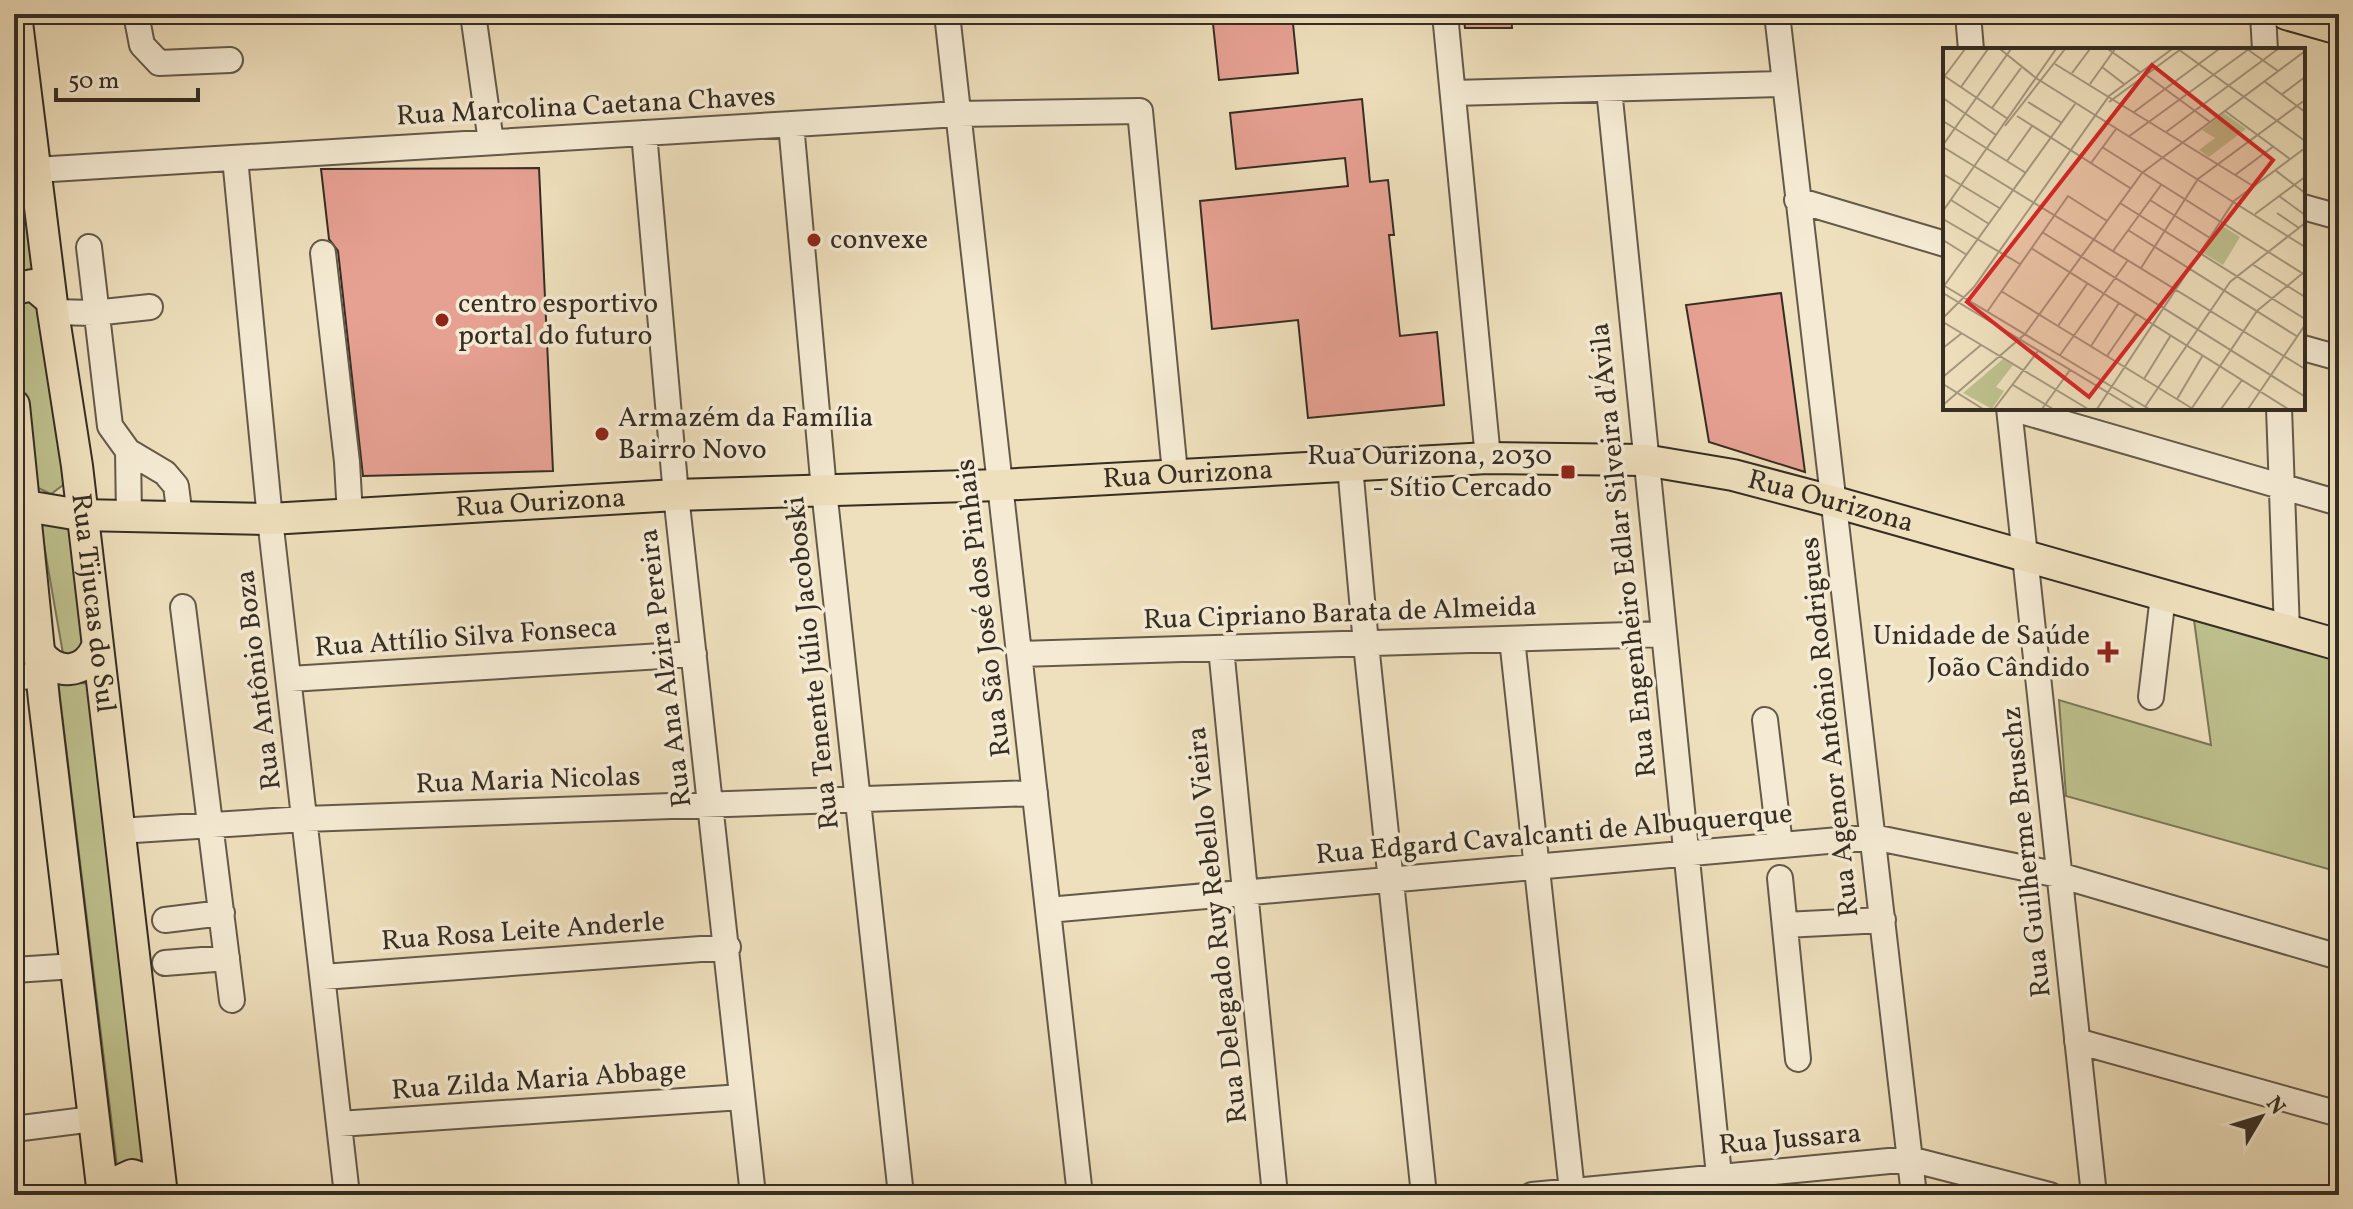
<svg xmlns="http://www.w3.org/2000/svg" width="2353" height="1209" font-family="Vollkorn,serif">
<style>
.green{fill:#bec18e;stroke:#7a7758;stroke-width:2}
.building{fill:#e7a193;stroke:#352d23;stroke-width:2}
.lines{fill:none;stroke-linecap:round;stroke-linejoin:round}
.minor-casing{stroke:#645a4a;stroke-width:28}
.major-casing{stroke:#352d23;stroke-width:34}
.minor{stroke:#f5ebd4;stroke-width:24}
.major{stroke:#efe0bd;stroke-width:30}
.poi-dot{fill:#8f2418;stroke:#f5ebd4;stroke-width:3}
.labels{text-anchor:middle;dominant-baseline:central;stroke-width:7;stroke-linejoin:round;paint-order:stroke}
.street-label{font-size:28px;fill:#352d23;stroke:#f5ebd4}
.poi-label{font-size:28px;fill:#352d23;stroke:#f5ebd4;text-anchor:start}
.inset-road{fill:none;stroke:#a5987f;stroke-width:2}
.view{fill:#d62828;fill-opacity:0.15;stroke:#d62828;stroke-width:4}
.inset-edge{fill:none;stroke:#352d23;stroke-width:4}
</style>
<rect width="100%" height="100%" fill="#efe0bd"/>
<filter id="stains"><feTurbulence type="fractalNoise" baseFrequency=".0025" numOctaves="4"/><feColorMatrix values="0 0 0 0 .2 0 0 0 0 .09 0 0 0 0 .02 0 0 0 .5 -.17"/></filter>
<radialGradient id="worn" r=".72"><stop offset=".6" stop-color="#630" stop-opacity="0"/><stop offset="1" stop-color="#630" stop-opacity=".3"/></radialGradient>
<!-- green -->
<path class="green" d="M14,99L40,273L14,276Z
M25,296L39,305C45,365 60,423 67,482L51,494L34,486L14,315L15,302Z
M40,522L72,526L87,649L81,658L63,654Z
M2194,620L2339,659V872L2066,796L2059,700L2211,745Z
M58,681L91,684L150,1163L117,1166Z"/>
<!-- building -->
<path class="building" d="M1212,14H1292L1298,73L1219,80Z
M1463,14H1511L1512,28H1465Z
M1362,99L1370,182L1388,180L1394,235H1389L1400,336L1437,332L1444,405L1308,418L1298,320L1212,329L1200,201L1348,186L1345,158L1236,169L1230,113Z
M539,168L553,471L363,476L338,251L329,239L321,169Z
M1781,293L1805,472L1709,442L1686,305Z"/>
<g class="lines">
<defs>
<path id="minor" d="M136,14L142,45L159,63L230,60
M473,14L491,142
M947,14L1080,1195
M1445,14L1488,458
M1777,14L1914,1195
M1968,14L1971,50
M2263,14L2265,50
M1609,89L1721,1195
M1453,93L1782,84
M791,124L824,490L901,1195
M644,133L676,495L753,1195
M235,158L270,519L347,1195
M35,170L958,114L1140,111L1175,473
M1797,200L1945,244
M2303,207L2339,217
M89,247L110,426L128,451L165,473L176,486L180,517
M323,253L347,462L350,516
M53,312L94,313L150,307
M2303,348L2339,358
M2009,408L2094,1195
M2011,408L2339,503
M2279,408L2287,631
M128,451L129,516
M1350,466L1366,644L1424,1195
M183,607L232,1000
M1512,639L1572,1191
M1221,648L1275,1195
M1020,654L1663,634
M14,677L42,676
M290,679L694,654
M2151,697L2163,596
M1765,720L1780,845
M119,831L305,819L1035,793
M1780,878L1798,1059
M1048,910L1873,837L2059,875L2339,957
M165,920L222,913
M1785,925L1883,920
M165,963L227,958
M14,970L75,966
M323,977L728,947
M2077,1041L2339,1114
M339,1124L742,1097
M14,1129L93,1119
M1532,1195L1910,1159L2050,1195"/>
<g id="major">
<path id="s1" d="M16,14L53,312L77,466L162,1195"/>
<path d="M2286,14L2339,29"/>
<path d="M14,289L33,285L51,300"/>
<path d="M14,405L44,700L103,1195"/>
<path id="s2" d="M14,504L80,515L270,519L676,495L1000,485L1488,458L1644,460L1733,475L1835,502L2339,645"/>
<path d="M40,654C57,676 84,674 96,649"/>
<path d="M106,1195L112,1184L132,1175L153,1182L161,1195"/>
</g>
</defs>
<!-- minor casing -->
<use href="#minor" class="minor-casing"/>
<!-- major casing -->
<use href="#major" class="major-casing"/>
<!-- minor -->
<use href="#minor" class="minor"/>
<!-- major -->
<use href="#major" class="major"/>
</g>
<!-- markers -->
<g class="poi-dot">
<circle cx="814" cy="240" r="8"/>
<circle cx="442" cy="320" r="8"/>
<circle cx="602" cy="434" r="8"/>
<rect x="1560" y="464" width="16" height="16" rx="4"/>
<path d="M2104 640h8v8h8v8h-8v8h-8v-8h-8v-8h8z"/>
</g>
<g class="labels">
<!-- street labels -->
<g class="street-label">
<text transform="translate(586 107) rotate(-3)">Rua Marcolina Caetana Chaves</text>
<text stroke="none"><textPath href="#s2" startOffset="1176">Rua Ourizona</textPath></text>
<text stroke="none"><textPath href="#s2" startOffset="1824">Rua Ourizona</textPath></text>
<text stroke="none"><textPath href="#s2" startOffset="528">Rua Ourizona</textPath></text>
<text transform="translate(1624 550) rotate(-96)">Rua Engenheiro Edlar Silveira d'Ávila</text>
<text stroke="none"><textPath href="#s1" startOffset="594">Rua Tijucas do Sul</textPath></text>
<text transform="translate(984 608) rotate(-97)">Rua São José dos Pinhais</text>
<text transform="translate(1340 614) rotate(-2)">Rua Cipriano Barata de Almeida</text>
<text transform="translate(466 638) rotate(-4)">Rua Attílio Silva Fonseca</text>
<text transform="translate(813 663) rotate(-96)">Rua Tenente Júlio Jacoboski</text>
<text transform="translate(666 668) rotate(-97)">Rua Ana Alzira Pereira</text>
<text transform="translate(259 680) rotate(-97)">Rua Antônio Boza</text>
<text transform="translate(1830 727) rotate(-96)">Rua Agenor Antônio Rodrigues</text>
<text transform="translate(528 781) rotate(-2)">Rua Maria Nicolas</text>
<text transform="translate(1554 835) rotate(-5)">Rua Edgard Cavalcanti de Albuquerque</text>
<text transform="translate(2027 852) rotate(-96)">Rua Guilherme Bruschz</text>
<text transform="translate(1218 925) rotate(-96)">Rua Delegado Ruy Rebello Vieira</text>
<text transform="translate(523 932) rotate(-4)">Rua Rosa Leite Anderle</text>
<text transform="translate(539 1081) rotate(-4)">Rua Zilda Maria Abbage</text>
<text transform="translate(1790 1140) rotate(-5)">Rua Jussara</text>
</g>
<!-- poi labels -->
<g class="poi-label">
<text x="830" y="240">convexe</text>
<text x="458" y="304">centro esportivo<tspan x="458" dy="32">portal do futuro</tspan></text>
<text x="618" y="418">Armazém da Família<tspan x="618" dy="32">Bairro Novo</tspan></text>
<text x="1552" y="456" text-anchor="end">Rua Ourizona, 2030<tspan x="1552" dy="32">- Sítio Cercado</tspan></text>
<text x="2090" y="636" text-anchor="end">Unidade de Saúde<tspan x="2090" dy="32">João Cândido</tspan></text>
</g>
</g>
<!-- overview -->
<g transform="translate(1943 48)">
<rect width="362" height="362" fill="#efe0bd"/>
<path d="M281,65L303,81L266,109L256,102L272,90L259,82ZM278,177L297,189L280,217L260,205ZM60,311L70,317L53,339L61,343L49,361L20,345Z" fill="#bec18e"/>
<path class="inset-road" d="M57,1L93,30L362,199M165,1L197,24M235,1L362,93M304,1L335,23M112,16L310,138M159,19L181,36M129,25L147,1M0,27L65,71M203,27L267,74M1,29L22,1M321,33L362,64M147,36L172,1M18,39L45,1M338,47L362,29M0,50L53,87M85,54L119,75M166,54L238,1M49,60L78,20M282,63L347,111M191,64L276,1M74,68L187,140M0,73L83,125M62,78L122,1M223,84L335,1M185,89L306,1M0,97L68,1M0,99L362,321M159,99L362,227M64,113L89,78M148,115L173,81M332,122L362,145M0,126L58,161M292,127L331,98M336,148L362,167M8,152L46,176M207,152L267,190M177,155L362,271M0,163L113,1M334,165L356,180M312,166L362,129M0,171L77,216M185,182L355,289M99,184L361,348M0,192L24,207M88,200L345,361M170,203L218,137M309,216L362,249M198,220L255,131L362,52M0,237L206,361M1,238L132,56M58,243L250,361M0,245L192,361M44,264L125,148L164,173M0,270L31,239L166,48L229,1M0,274L145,361M115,278L144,236M148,298L176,255M0,300L19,285M117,307L185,212M164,308L193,266M0,329L38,297M201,331L228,287M0,336L40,361M70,337L110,361M234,351L260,307M0,357L82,286L199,125L362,3M202,359L287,234L362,175M249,360L314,263L361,224M51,361L95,303M99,361L127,322M154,361L291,153L362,100M278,361L299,332M305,361L362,277"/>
<path class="view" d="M209,17L330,112L146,349L24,254Z"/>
<rect width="362" height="362" class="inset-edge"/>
</g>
<!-- margin -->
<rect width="2353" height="1209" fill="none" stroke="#efe0bd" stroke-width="48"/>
<rect x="16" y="16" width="2321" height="1177" fill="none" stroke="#352d23" stroke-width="4"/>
<rect x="24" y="24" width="2305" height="1161" fill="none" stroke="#352d23" stroke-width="2"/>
<!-- north arrow -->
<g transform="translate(2261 1117) rotate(52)" stroke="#f5ebd4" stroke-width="6" paint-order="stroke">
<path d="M0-6L14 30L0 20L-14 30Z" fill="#352d23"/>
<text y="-12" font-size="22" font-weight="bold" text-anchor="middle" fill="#352d23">N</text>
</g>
<!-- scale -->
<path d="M56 88v12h142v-12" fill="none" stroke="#352d23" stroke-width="4"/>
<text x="68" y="88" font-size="24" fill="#352d23" stroke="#f5ebd4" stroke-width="6" paint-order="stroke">50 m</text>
<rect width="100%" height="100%" filter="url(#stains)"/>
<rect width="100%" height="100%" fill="url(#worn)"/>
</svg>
